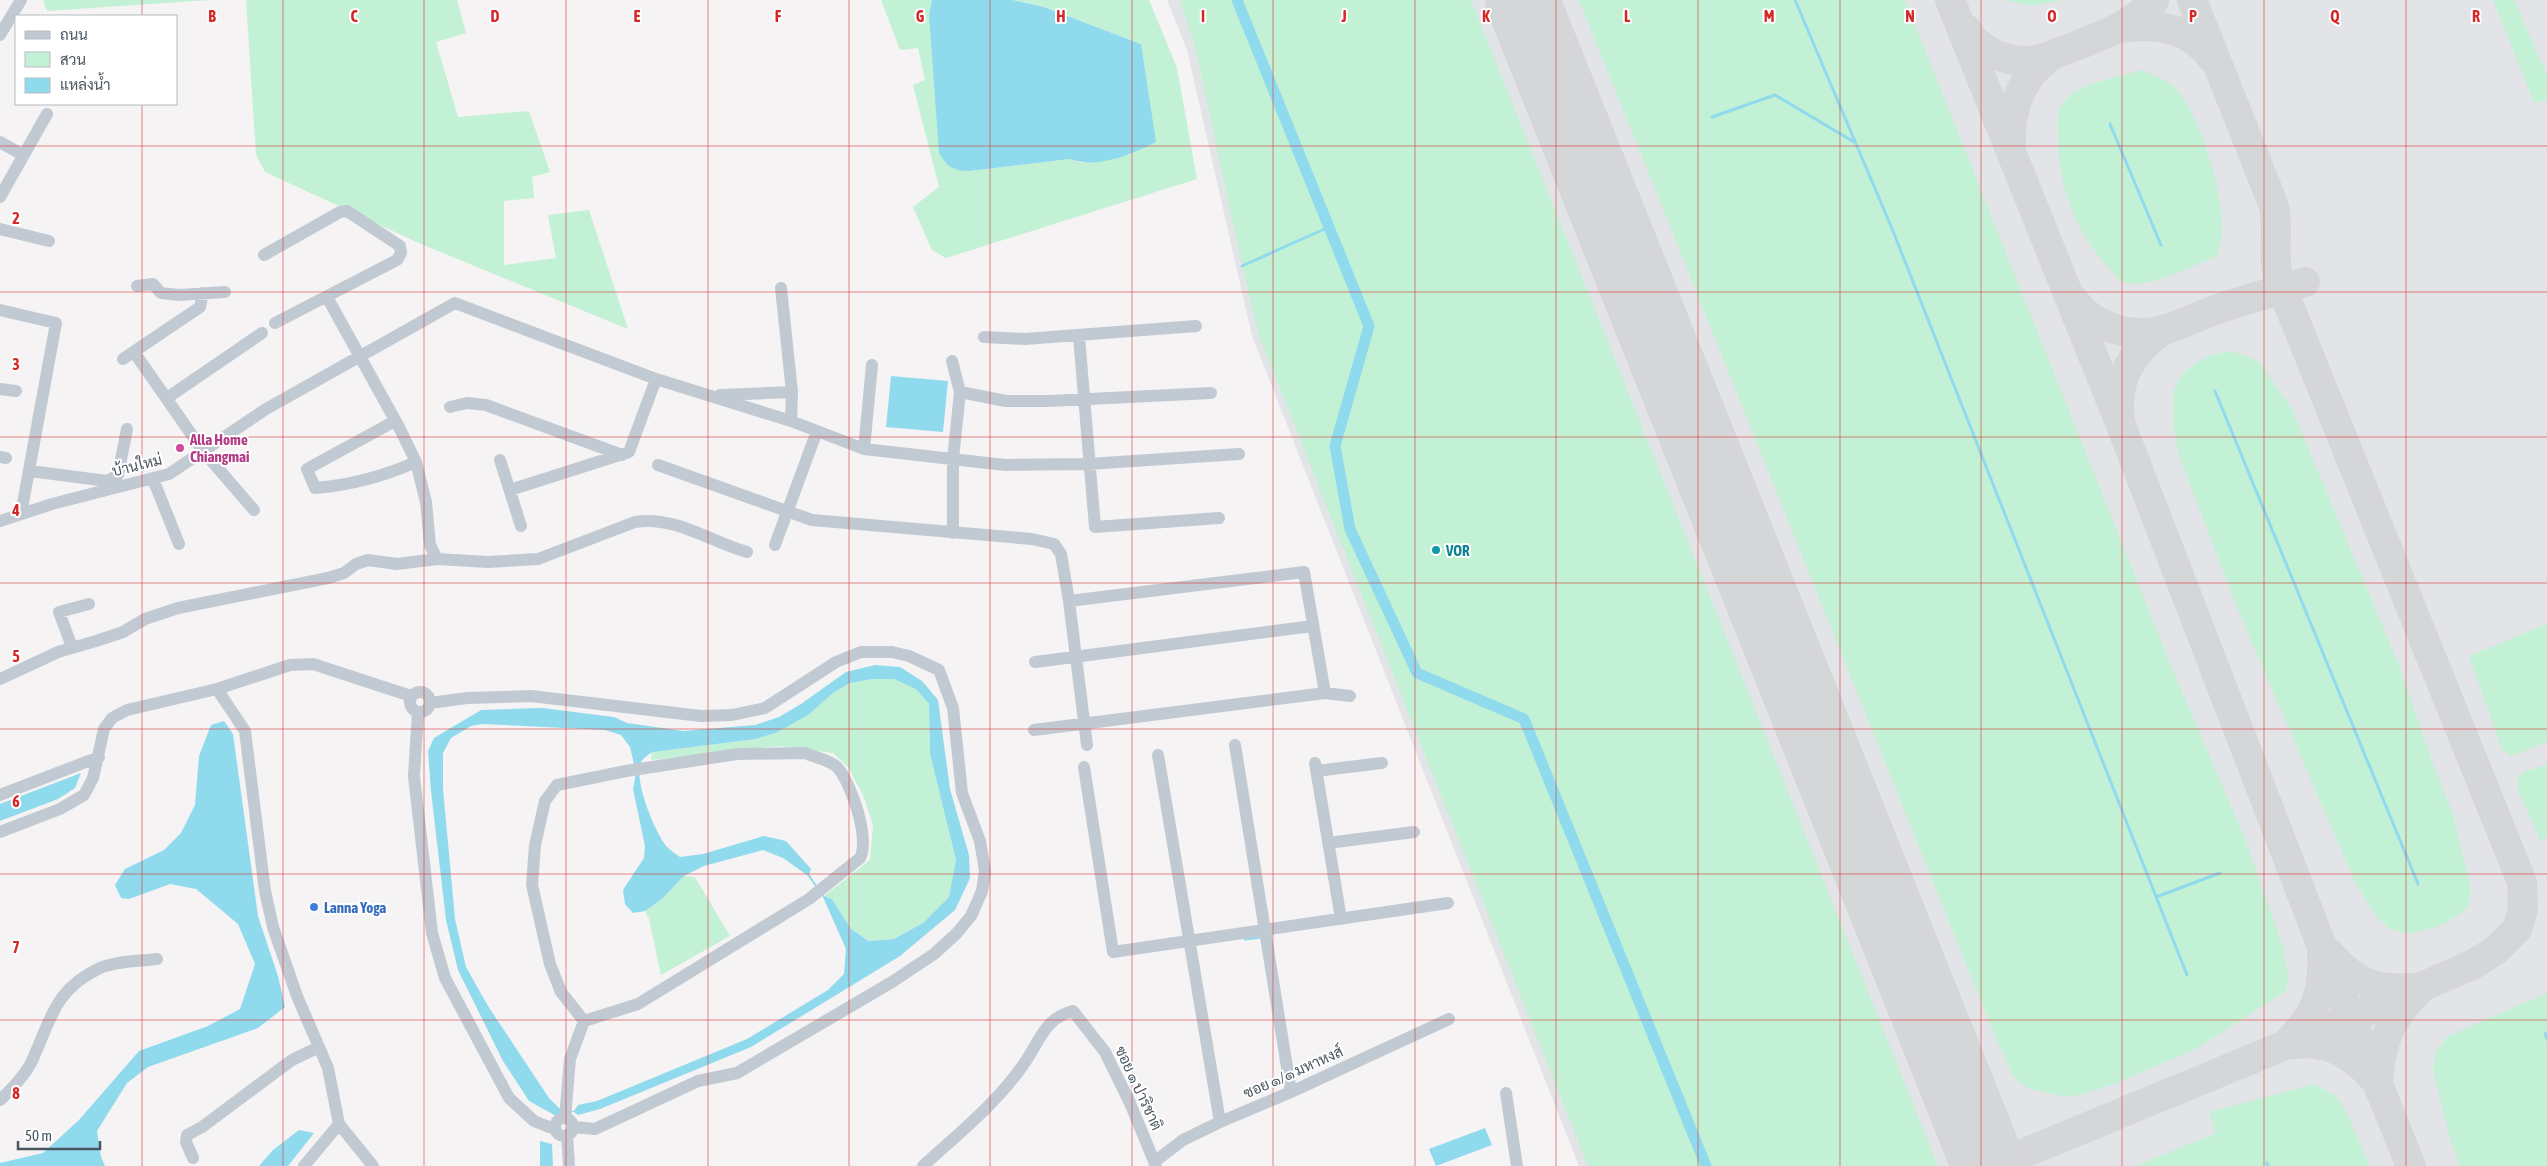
<svg xmlns="http://www.w3.org/2000/svg" width="2547" height="1166" font-family="'Asap Condensed',Sarabun,sans-serif">
<style>
.airport{fill:#e2e4e7}
.green{fill:#c3f1d5}
.water{fill:#90daee;fill-rule:evenodd}
.lines{fill:none;stroke-linecap:round;stroke-linejoin:round}
.stream{stroke:#90daee;stroke-width:3}
.canal{stroke:#90daee;stroke-width:11}
.taxiway{stroke:#d5d6d8;stroke-width:30}
.runway{stroke:#d5d6d8;stroke-width:74}
.minor{stroke:#c1cad2;stroke-width:12}
.grid{fill:none;stroke:#d62828;stroke-width:1;stroke-opacity:0.55}
.hotel-dot{fill:#d1479c;stroke:#fff;stroke-width:2}
.culture-dot{fill:#0f9aa8;stroke:#fff;stroke-width:2}
.shop-dot{fill:#3f7fe0;stroke:#fff;stroke-width:2}
.labels{text-anchor:middle;dominant-baseline:central;stroke-width:4;stroke-linejoin:round;paint-order:stroke}
.hotel-label{font-size:15px;font-weight:bold;fill:#b23c85;stroke:#fff;text-anchor:start}
.street-label{font-size:15px;fill:#4a5661;stroke:#fff}
.culture-label{font-size:15px;font-weight:bold;fill:#0d838f;stroke:#fff;text-anchor:start}
.shop-label{font-size:15px;font-weight:bold;fill:#366cbe;stroke:#fff;text-anchor:start}
.grid-label{font-size:16px;text-anchor:middle;font-weight:bold;fill:#d62828;stroke:#fff;stroke-width:4;stroke-linejoin:round;paint-order:stroke}
</style>
<rect width="100%" height="100%" fill="#f5f3f3"/>
<!-- airport -->
<path class="airport" d="M1167,0H2547V1166H1579L1252,336L1187,50Z"/>
<!-- green -->
<path class="green" d="M43,0H210L47,11Z
M246,0H457L466,33L436,42L458,117L529,111L550,172L532,177L534,198L504,201V265L556,258L548,215L589,210L628,329L421,244L265,172L256,155Z
M881,0H932L929,15L969,171L1070,159L1083,163L1132,154L1141,44L1045,7L1013,0H1149L1177,68L1197,179L946,258L932,250L913,207L939,187L913,85L925,80L918,48L900,50Z
M1180,0H1471L1938,1166H1588L1258,333L1231,215L1196,50Z
M1579,0H1905L2171,666L2244,836L2283,946L2288,976L2286,991L2196,1049L2114,1084L2084,1094L2065,1097L2027,1088L2013,1076L1997,1041Z
M2007,0H2060C2042,6 2024,7 2007,0Z
M2493,0H2514L2547,75V99L2534,103Z
M2142,70C2152,75 2165,79 2173,86C2201,113 2225,198 2222,236C2222,242 2219,249 2218,255C2198,265 2143,292 2121,281C2116,278 2112,271 2108,267C2075,231 2058,184 2058,136C2057,121 2056,109 2068,97C2084,82 2122,76 2142,70Z
M2229,351L2247,356L2260,363L2292,409L2399,665L2433,764L2453,814L2471,889L2468,906L2459,915L2439,926L2410,934L2390,929L2376,916L2355,882L2237,608L2179,455L2173,424V391L2182,375L2191,366L2206,357Z
M2547,624V742L2511,756L2502,750L2469,656Z
M873,679H894L916,688L929,704L930,754L956,860L955,874L949,897L923,923L894,939L870,941L851,929L832,899L824,896L870,860L873,826L864,797L848,767L833,753L779,746L651,760L652,752L756,739L778,732L808,715L833,693L850,683Z
M2547,764V836L2541,842L2518,790L2517,779L2524,772Z
M684,876L695,877L730,936L661,975L649,919L645,911L662,899Z
M2547,993V1166H2460L2451,1142L2433,1070L2436,1052L2448,1036Z
M2314,1084L2335,1095L2346,1111L2370,1166H2135L2216,1133L2209,1112Z"/>
<!-- water -->
<path class="water" d="M932,0H1013L1044,7L1141,44L1156,142C1131,155 1097,169 1070,159L969,171C953,171 947,166 939,153L929,15Z
M891,376L948,381L943,432L886,427Z
M875,665L900,667L922,681L938,700L950,789L969,855L970,878L955,910L900,956L751,1047L600,1109L578,1115L574,1112L562,1113L558,1117L529,1101L503,1061L458,970L446,920L431,791L428,751L434,738L481,710L542,708L614,717L627,723L683,731L755,725L779,717L801,704L846,672ZM873,679H894L916,689L929,704L930,754L956,860L949,897L923,923L894,939L869,941L851,929L832,899L824,896L809,874L811,869L786,841L764,836L703,854L680,857C676,854 671,851 667,847C655,833 633,780 641,762C643,758 649,754 653,752L756,739L778,732L808,715L833,693L850,683ZM482,724L605,730L621,735L630,747L636,773L633,789L645,846L644,858L623,890L625,904L633,913L645,911L662,899L684,876L704,866L763,850L783,858L807,875L823,897L846,949L844,974L828,990L747,1039L597,1101L578,1105L574,1111H562L549,1098L488,1006L466,967L455,919L443,789V753L451,738L471,726Z
M224,721L233,734L258,916L278,976L285,1007L258,1028L148,1067L127,1083L97,1131L101,1157L105,1166H0V1163L43,1153L79,1120L139,1051L208,1026L240,1009L255,964L238,924L196,889L170,884L129,899L121,898L115,885L125,869L164,850L181,833L195,805L199,756L211,725Z
M81,773L75,788L58,799L0,821V804Z
M1485,1128L1492,1145L1436,1166L1429,1149Z
M299,1130L314,1133L288,1166H259L273,1150Z
M540,1141L552,1144L553,1166H540Z"/>
<g class="lines">
<!-- stream -->
<path class="stream" d="M1795,0L1893,231L2187,975
M1712,117L1775,95L1854,142
M2110,124L2161,245
M1242,266L1329,227
M2215,391L2418,884
M2156,897L2220,873
M1245,939L1261,937
M2545,1033L2547,1039
M2267,1163L2268,1166"/>
<!-- canal -->
<path class="canal" d="M1237,0L1369,326L1335,446L1350,529L1417,673L1524,719L1706,1166"/>
<!-- taxiway -->
<path class="taxiway" d="M1950,0L2122,428L2321,944L2411,1166
M2121,28C2157,22 2190,28 2213,59
M1966,29C1978,49 2000,60 2024,61C2032,62 2043,58 2051,56
M2011,143C2010,108 2021,77 2051,56C2058,52 2068,49 2076,46C2105,34 2133,25 2154,0
M2073,299C2093,328 2131,339 2164,330C2183,324 2200,315 2218,309C2247,299 2276,291 2305,282
M2120,417C2114,379 2134,349 2165,329
M2329,953C2355,983 2375,991 2414,988
M2288,1042C2316,1013 2324,994 2322,954
M2294,1044C2328,1040 2352,1054 2374,1079
M2378,1081C2382,1039 2389,1021 2418,991
M1993,1166L2351,1018L2474,964L2497,949L2517,929L2523,910L2522,882L2279,281C2272,257 2279,231 2274,206L2192,0"/>
<!-- runway -->
<path class="runway" d="M1522,0L1989,1166"/>
<!-- minor -->
<path class="minor" d="M0,35L21,0
M0,142L23,155
M0,197L47,114
M0,229L49,241
M264,255L340,212L347,211L400,246L401,253L397,260L275,323
M137,286L153,284L161,293L179,295L225,292
M781,288L792,392L791,421
M327,297L400,429L416,462L426,502L430,545L437,559
M0,310L56,323L21,514
M984,337L1025,339L1196,326
M1079,337L1095,527L1219,518
M134,352L203,451L254,510
M123,359L200,307L203,293
M952,361L960,392L953,459V533
M0,389L16,391
M960,392L1006,401H1049L1211,393
M720,395L792,392
M167,398L262,333
M450,407L467,403L486,405L622,455
M395,421L307,469L315,488C352,485 382,477 416,462
M864,449L872,365
M0,457L6,458
M500,460L521,526
M658,465L812,520L1032,539L1054,544L1061,554L1069,601L1087,745
M30,471L107,481L118,475L127,429
M153,479L179,544
M510,490L629,452L656,379
M0,521L52,504L169,474L266,409L455,303L656,379L791,421L864,449L1005,465L1088,464L1239,454
M775,545L817,431
M1069,601L1304,572L1325,693
M72,647L59,612L89,604
M1035,662L1313,626
M0,679L58,652L96,641L123,632L145,619L178,608L328,578L344,573L356,564L368,560L397,564L437,559L488,562L538,559L635,522C674,515 711,542 747,552
M217,689L245,731L265,891L273,927L297,996L328,1068L339,1124L373,1166
M410 702a10 10 0 1 1 20 0a10 10 0 1 1-20 0Z
M430,703L467,698L531,696L701,716L732,715L765,708L836,662L861,652H892L909,656L939,670L953,708L962,793L980,841L985,871L982,891L971,916L956,934L934,954L892,982L737,1073L698,1081L595,1129L573,1127
M418,712L414,776L432,933L445,978L509,1098L534,1121L549,1127L555,1126
M1034,730L1325,693L1350,696
M1235,745L1291,1092
M805,753C814,757 830,760 837,767C851,782 870,838 860,858L809,899L638,1004L584,1021L561,992L550,964L532,885L535,845L545,801L557,785L626,771L737,754Z
M1158,755L1220,1122
M1315,763L1341,919
M1084,767L1113,952L1448,903
M1316,771L1382,763
M0,795L99,757
M0,832L60,809L84,795L93,778L104,729L112,718L127,710L217,689L290,665L313,664L411,696
M1328,843L1414,832
M1506,1093L1517,1166
M0,1100C13,1088 29,1071 35,1054C52,1015 57,988 100,968C116,961 140,961 157,959
M565,1118L570,1059L584,1021
M555 1127a9 9 0 1 1 18 0a9 9 0 1 1-18 0Z
M567,1135L569,1166
M193,1158L186,1142L187,1135L202,1127L292,1060L319,1047
M1154,1162L1183,1140L1220,1122L1291,1092L1449,1019
M304,1166L339,1124
M923,1166C958,1134 996,1104 1023,1065C1039,1043 1044,1018 1073,1011L1105,1052L1130,1103L1156,1166"/>
</g>
<!-- grid -->
<path class="grid" d="M142,0V16M283,0V1166M424,0V1166M566,0V1166M708,0V1166M849,0V1166M990,0V1166M1132,0V1166M1273,0V1166M1415,0V1166M1556,0V1166M1698,0V1166M1840,0V1166M1981,0V1166M2122,0V1166M2264,0V1166M2406,0V1166M142,104V1166M0,146H2547M0,292H2547M0,437H2547M0,583H2547M0,729H2547M0,874H2547M0,1020H2547"/>
<!-- markers -->
<circle class="hotel-dot" cx="180" cy="448" r="5"/>
<circle class="culture-dot" cx="1436" cy="550" r="5"/>
<circle class="shop-dot" cx="314" cy="907" r="5"/>
<g class="labels">
<!-- hotel labels -->
<g class="hotel-label">
<text x="190" y="439">Alla Home<tspan x="190" dy="17">Chiangmai</tspan></text>
</g>
<!-- street labels -->
<g class="street-label">
<text transform="translate(137 465) rotate(-14)">บ้านใหม่</text>
<text transform="translate(1293 1072) rotate(-24)">ซอย ๑/๑ มหาหงส์</text>
<text transform="translate(1139 1088) rotate(65)">ซอย ๑ ปาริชาติ</text>
</g>
<!-- culture labels -->
<g class="culture-label">
<text x="1446" y="550">VOR</text>
</g>
<!-- shop labels -->
<g class="shop-label">
<text x="324" y="907">Lanna Yoga</text>
</g>
</g>
<g class="grid-label">
<text x="212" y="22">B</text>
<text x="354" y="22">C</text>
<text x="495" y="22">D</text>
<text x="637" y="22">E</text>
<text x="778" y="22">F</text>
<text x="920" y="22">G</text>
<text x="1061" y="22">H</text>
<text x="1203" y="22">I</text>
<text x="1344" y="22">J</text>
<text x="1486" y="22">K</text>
<text x="1627" y="22">L</text>
<text x="1769" y="22">M</text>
<text x="1910" y="22">N</text>
<text x="2052" y="22">O</text>
<text x="2193" y="22">P</text>
<text x="2335" y="22">Q</text>
<text x="2476" y="22">R</text>
<text x="16" y="224">2</text>
<text x="16" y="370">3</text>
<text x="16" y="516">4</text>
<text x="16" y="662">5</text>
<text x="16" y="807">6</text>
<text x="16" y="953">7</text>
<text x="16" y="1099">8</text>
</g>
<!-- legend -->
<rect x="15" y="15" width="162" height="90" fill="#ffffff" stroke="#b7bbc0"/>
<rect x="25" y="31" width="25" height="8" fill="#c1cad2" stroke="#b7bbc0"/>
<text x="60" y="40" font-size="15" fill="#4a5661">ถนน</text>
<rect x="25" y="52" width="25" height="15" fill="#c3f1d5" stroke="#b7bbc0"/>
<text x="60" y="65" font-size="15" fill="#4a5661">สวน</text>
<rect x="25" y="78" width="25" height="15" fill="#90daee" stroke="#b7bbc0"/>
<text x="60" y="90" font-size="15" fill="#4a5661">แหล่งน้ำ</text>
<!-- scale -->
<path d="M18 1141v8h82v-8" fill="none" stroke="#4a5661" stroke-width="2.5"/>
<text x="25" y="1141" font-size="15" fill="#4a5661" stroke="#ffffff" stroke-width="4" paint-order="stroke">50 m</text>
</svg>
